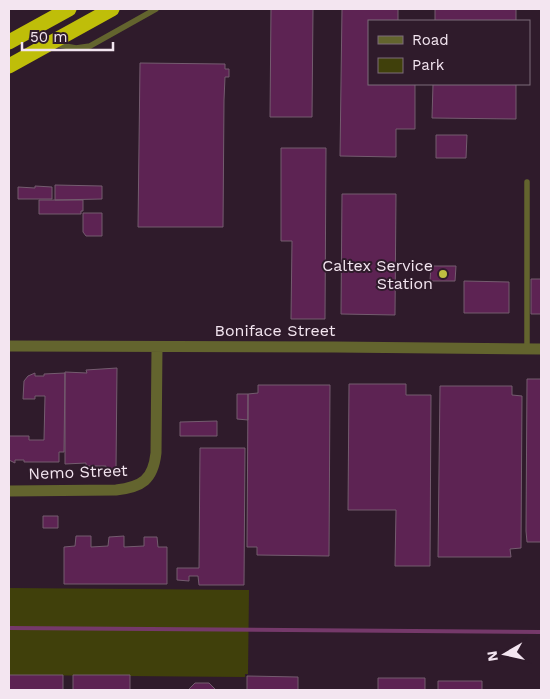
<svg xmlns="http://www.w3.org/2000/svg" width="550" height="699" font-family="'Work Sans',sans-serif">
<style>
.green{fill:#40400b}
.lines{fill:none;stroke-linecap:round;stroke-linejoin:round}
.stream{stroke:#75396a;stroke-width:4}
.building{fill:#5d2353;stroke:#745c6f}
.lane{stroke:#63642e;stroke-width:5.5}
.street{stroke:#63642e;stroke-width:11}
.highway{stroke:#bfbe09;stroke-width:15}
.poi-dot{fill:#bfbe41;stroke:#2f1b2b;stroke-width:2}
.labels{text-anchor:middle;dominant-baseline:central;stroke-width:4;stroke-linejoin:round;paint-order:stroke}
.poi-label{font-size:16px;fill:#f3e5f0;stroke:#2f1b2b;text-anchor:end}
.street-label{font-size:16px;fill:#f3e5f0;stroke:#2f1b2b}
</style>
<rect width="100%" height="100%" fill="#2f1b2b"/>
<!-- green -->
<path class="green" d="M9,588L249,590L248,674H245V677L9,675Z"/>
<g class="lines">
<!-- stream -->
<path class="stream" d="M9,628L541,632"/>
</g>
<!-- building -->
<path class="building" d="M271,9H313L312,117H270Z
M342,9H398V21H369V84H415V129H396V157L340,156Z
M435,9H516V21H435Z
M140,63L225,64V69H229V77H225L224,100L223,227H138Z
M433,84H516V119L432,118Z
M436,135H467L466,158H436Z
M281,148H326L325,319H291L292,241H281Z
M55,185L102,186V199L55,200Z
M35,186L52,187V199H18V187L35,188Z
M342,194H396L395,315L341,314Z
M39,200H83V211H81V214H39Z
M83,213H102V236H86L83,232Z
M431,266H456L455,281H430Z
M531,279H541V314H531Z
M464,281L509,282V313H464Z
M117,368L116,469L106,468V466H86V463L65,464V372L87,373L86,370Z
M35,373V376H44V374L65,373L64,452H59V462H24V460H15V463L9,460V436H29V440H44L45,396H35V399H23L24,381L28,376Z
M527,379H541V542H527L526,531Z
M349,384H406V395H431L430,566H395L396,510H348Z
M258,385H330L329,556L257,555V547H247L248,394L258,393Z
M440,386H512V395L522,396L521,548L510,549L511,557H438Z
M237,394H248V420L237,419Z
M217,421V436H180V422Z
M200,448H245L244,585H199L198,576H189V581L177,580V568H199Z
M43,516H58V528H43Z
M76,536H91V547L108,546L109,537L124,536V547L144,546V537H157L158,547H167V584H64V547L75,546Z
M9,675H63V690H9Z
M73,675H130V690H73Z
M247,676L298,677V690H247Z
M378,678H425V690H378Z
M438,681H482V690H438Z
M195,683H209L216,690H188Z"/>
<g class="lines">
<!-- lane -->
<path class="lane" d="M54,44L76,48L90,46L156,9
M527,349V182"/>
<!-- street -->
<path class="street" d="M9,346L335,347L541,349
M9,491L116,490C142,487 153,480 156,453L157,347"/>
<!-- highway -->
<path class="highway" d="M9,42L69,9
M9,66L112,9"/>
</g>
<!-- markers -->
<circle class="poi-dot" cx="443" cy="274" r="5"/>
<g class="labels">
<!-- poi labels -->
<g class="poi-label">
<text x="433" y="265">Caltex Service<tspan x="433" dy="18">Station</tspan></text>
</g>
<!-- street labels -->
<g class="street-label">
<text x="275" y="330">Boniface Street</text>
<text transform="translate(78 472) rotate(-2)">Nemo Street</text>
</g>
</g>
<!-- border -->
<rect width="550" height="699" fill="none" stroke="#f3e5f0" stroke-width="20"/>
<!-- legend -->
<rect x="368" y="20" width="162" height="65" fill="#2f1b2b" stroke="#7d6c7a"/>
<rect x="378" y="36" width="25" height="8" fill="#63642e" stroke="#7d6c7a"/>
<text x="412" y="45" font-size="15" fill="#f3e5f0">Road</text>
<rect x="378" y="58" width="25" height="15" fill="#40400b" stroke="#7d6c7a"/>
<text x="412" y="70" font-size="15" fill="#f3e5f0">Park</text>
<!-- north arrow -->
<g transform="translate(505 654) rotate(261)" stroke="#2f1b2b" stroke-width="4" paint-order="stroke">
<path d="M0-4L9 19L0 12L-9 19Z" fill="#f3e5f0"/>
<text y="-8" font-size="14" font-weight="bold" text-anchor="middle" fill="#f3e5f0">N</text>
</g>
<!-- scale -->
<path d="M22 42v8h91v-8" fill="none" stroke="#f3e5f0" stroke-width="2.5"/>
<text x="30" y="42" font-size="15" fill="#f3e5f0" stroke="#2f1b2b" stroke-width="4" paint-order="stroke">50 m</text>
</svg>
